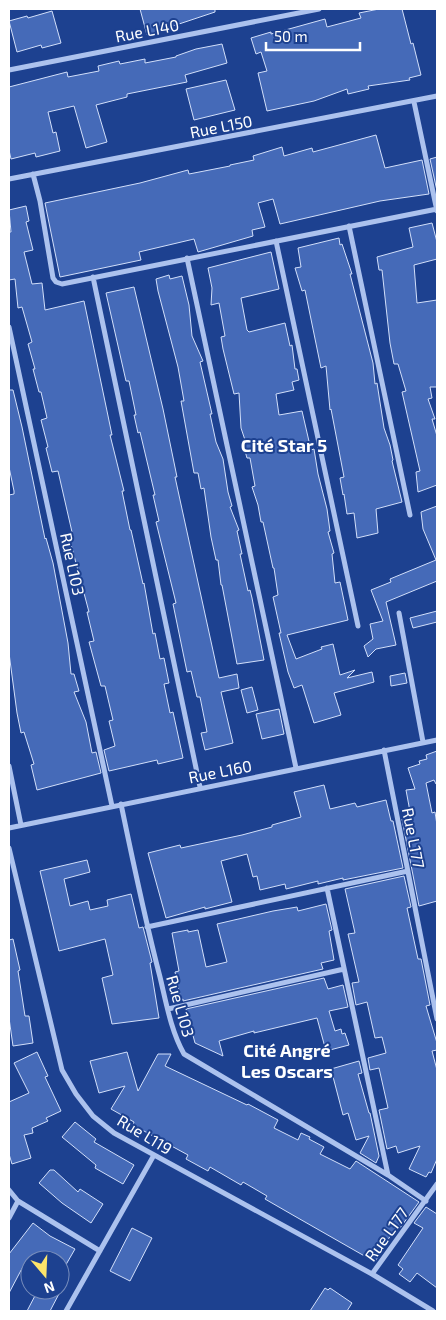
<svg xmlns="http://www.w3.org/2000/svg" width="446" height="1320" font-family="'Exo 2',sans-serif">
<style>
.building{fill:#456ab8;stroke:#d2dffa}
.lines{fill:none;stroke-linecap:round;stroke-linejoin:round}
.minor{stroke:#acc2ee;stroke-width:5}
.labels{text-anchor:middle;dominant-baseline:central;stroke-width:4;stroke-linejoin:round;paint-order:stroke}
.street-label{font-size:16px;fill:#fff;stroke:#1d4190}
.neighbourhood-label{font-size:18px;font-weight:bold;fill:#fff;stroke:#1d4190}
</style>
<rect width="100%" height="100%" fill="#1d4190"/>
<!-- building -->
<path class="building" d="M140,9H215V12L170,27V28L147,35Z
M379,9H402L411,44L413,43L421,75L409,78L410,80L368,86L369,89L348,94L347,89L314,101L267,111L258,73L267,71L261,52L256,54L251,38L271,32V34L325,19L327,27L361,18L359,13Z
M52,11L61,43L42,48L41,45L17,52L9,21L27,16L28,18Z
M222,44L227,63L185,75L187,82L127,94V97L96,105L107,142L86,148L74,106L48,112L53,133L56,132L60,151L36,157L35,153L11,159L9,150V87L67,72L68,77L99,71L98,66L119,61L120,64L145,59V63L176,57V56L196,49Z
M226,80L235,110L194,120L186,89Z
M376,135L385,168L422,160L429,194L380,201L280,224L273,199L258,203L265,227L252,230L253,236L198,252L194,239L139,252L141,260L60,277L45,203L140,183L188,170L189,174L230,166V165L254,160L253,156L282,147L284,156L312,148L313,152Z
M437,157V191L430,159Z
M26,206L29,221L26,222L33,250L24,252L32,284L42,283L45,310L84,301L112,435H110L124,491H122L130,530H131L143,584L144,583L153,634L155,633L160,659L164,658L169,683L164,684L170,713L173,712L183,758L158,764L157,760L109,771L104,750L115,746L109,721L113,720L105,686H101L89,642L94,641L87,612H89L68,533L72,532L58,471L52,472L46,448L48,447L41,420L47,418L41,392H39L33,369H35L28,344L32,342L22,307L18,308L15,279L9,280V232H11L9,210Z
M432,223L437,242V259L414,265L417,303L437,300V387H430L432,398L428,399L435,419H432L437,436V485L418,492L416,472L420,471L402,392L406,391L398,364H394L390,343L382,270H379L377,257L413,247L409,228Z
M339,238L340,245L342,244L352,274H350L373,363L375,384L377,383L384,428L390,445L393,460L392,461L402,502L376,509L378,533L357,538L354,513L347,514L344,494L343,495L340,478L344,477L331,409L330,410L326,366L321,368L305,290L302,291L295,268L301,267L298,248Z
M271,252L279,289L241,298L247,330L249,332L285,323L290,346L292,345L295,369H297L299,380L292,382L294,390L276,394L279,415L302,411L311,450L314,449L318,474L327,509L330,531L328,532L334,553L332,554L335,583L340,582L348,620L287,635L296,659L322,649L321,647L333,644L340,675L355,670L347,678L372,672L374,682L334,693L341,715L314,723L302,685L294,688L288,672L279,633H281L273,597L278,595L274,568H273L263,522H261L258,505L252,487L255,486L250,458H247L243,444L246,443L241,428L239,393L234,394L223,349L221,337L225,336L219,303L211,305L212,288L208,268Z
M169,275L170,279L182,276L189,305L192,336L203,361L200,362L212,414H210L216,442L223,459L228,492L232,506L230,507L239,530L237,531L242,554H240L248,591L250,590L252,598L264,660L237,664L222,585H221L218,560H216L211,537L204,488L201,489L198,473H194L181,401H184L178,367L158,291L156,279Z
M134,287L163,409L177,477H175L219,678L237,674L239,688L221,692L233,743L205,750L201,733L207,732L200,697H197L191,671L187,672L173,604L176,603L156,522L159,521L153,495H155L140,432L138,433L134,415H136L129,381H126L106,293Z
M9,390H13L22,427L45,539L46,538L53,563L68,643L71,674H74L79,691L74,692L86,722L92,753L96,752L101,773L37,790L31,765L34,764L24,732L21,733L17,713L9,653V495L14,494V491L9,467Z
M437,506V581L386,602L396,645L376,649L368,657L364,646L373,639L370,624L383,621L371,590L391,582L390,579L436,560L423,529L421,512Z
M437,611V622L413,628L410,618Z
M405,673L407,683L391,686L390,676Z
M252,687L258,710L247,713L241,690Z
M279,709L284,734L262,739L256,714Z
M437,751V784H436L434,780L426,783L432,813L435,812L437,825V901L419,906L402,819L411,817L406,790L415,789L408,768L420,764L419,761L427,759L426,755Z
M324,785L330,809L355,803L357,807L386,800L391,821H393L403,868L343,880V878L318,884V881L286,889L285,884L260,890L257,876L253,877L247,854L221,861L232,902L205,909V907L166,918L148,853L180,845L181,848L242,835L272,827V825L301,817L294,792Z
M87,860L90,872L64,879L70,906L88,901L90,910L108,906L107,900L131,894L139,928L143,927L152,962L150,963L159,1018L112,1024L102,978L113,975L105,939L59,951L40,871Z
M404,876L411,907L407,908L418,959H421L430,1005L426,1006L437,1043V1050L432,1051L437,1070V1159L431,1173L429,1172L426,1177L409,1169L420,1146L398,1153L396,1146L387,1149L379,1110L388,1108L379,1068L370,1070L368,1058L386,1053L382,1037L375,1038L367,1002L356,1005L352,983L359,982L348,934L355,933L345,889Z
M326,904L332,930L329,931L334,960L321,963L323,969L183,1001V999L181,1000L175,972L179,971L172,933L188,930V932L198,930L206,967L227,962L217,924L273,911L297,907L298,911Z
M13,939L20,970L18,971L25,1016H29L33,1043L13,1046L9,1018V940Z
M324,978L328,989L343,985L348,1007L329,1011L335,1031L341,1029L342,1034L345,1033L349,1045L326,1051L317,1018L254,1033V1031L219,1041L223,1056L195,1043L186,1009Z
M37,1052L48,1076L45,1077L61,1111L46,1118L48,1121L32,1128L33,1133L24,1135L31,1158L12,1164L9,1154V1102L29,1093L14,1063Z
M127,1052L138,1091L158,1054H171L165,1066L247,1105L248,1104L278,1120L274,1128L298,1140L301,1133L310,1137L309,1139L324,1147L320,1154L350,1169L356,1161L419,1202L400,1228L396,1226L375,1262L291,1214L265,1199L267,1196L243,1182L241,1185L210,1167L208,1171L186,1159L188,1155L133,1125L134,1122L111,1109L125,1086L99,1093L90,1061Z
M359,1061L362,1073L358,1074L369,1113H370L379,1156L376,1163L360,1153L369,1136L356,1140L348,1113L343,1115L331,1069Z
M75,1122L96,1139L94,1142L134,1165L123,1184L95,1168L96,1165L62,1137Z
M50,1170H54L78,1192L80,1189L103,1204L91,1223L62,1203L39,1183Z
M426,1207L437,1214V1288L417,1273L410,1282L399,1274L403,1269L398,1265L423,1228L414,1223Z
M33,1223L50,1236L75,1249L60,1275V1260L27,1259L9,1293V1254Z
M132,1228L152,1238L130,1281L110,1271Z
M325,1288L328,1290L330,1288L352,1303L347,1311H310Z
M38,1290H61L50,1311H27Z"/>
<g class="lines">
<!-- minor -->
<path class="minor" d="M9,70L319,9
M414,102L437,211
M33,174L40,201L53,278L56,282L62,284L437,209
M9,179L437,96
M349,226L410,515
M276,241L358,626
M187,258L296,768
M93,277L200,787
M9,327L112,806
M399,613L423,742
M384,750L437,1019
M9,766L21,825
M121,804C133,862 145,920 160,977C166,1002 171,1031 184,1054L388,1175L426,1201
M9,828L437,740
M9,848L62,1070L76,1094L93,1116L114,1133L372,1274L433,1311
M327,888L388,1175
M147,927L408,871
M168,1009L344,969
M9,1190L18,1201L100,1251
M9,1218L18,1201
M372,1274L437,1184
M66,1311L154,1155"/>
</g>
<g class="labels">
<!-- street labels -->
<g class="street-label">
<text transform="translate(147 30) rotate(-11)">Rue L140</text>
<text transform="translate(221 126) rotate(-11)">Rue L150</text>
<text transform="translate(73 564) rotate(78)">Rue L103</text>
<text transform="translate(220 771) rotate(-11)">Rue L160</text>
<text transform="translate(414 838) rotate(79)">Rue L177</text>
<text transform="translate(181 1006) rotate(74)">Rue L103</text>
<text transform="translate(145 1134) rotate(31)">Rue L119</text>
<text transform="translate(386 1234) rotate(-54)">Rue L177</text>
</g>
<!-- neighbourhood labels -->
<g class="neighbourhood-label">
<text x="284" y="445">Cité Star 5</text>
<text x="287" y="1050">Cité Angré<tspan x="287" dy="21">Les Oscars</tspan></text>
</g>
</g>
<!-- border -->
<rect width="446" height="1320" fill="none" stroke="#ffffff" stroke-width="20"/>
<!-- north arrow -->
<g transform="translate(45 1275) rotate(161)"><circle r="24" fill="#1d4190" stroke="#778dbc"/>
<path d="M0-4L9 19L0 12L-9 19Z" fill="#fde56a"/>
<text y="-8" font-size="14" font-weight="bold" text-anchor="middle" fill="#ffffff">N</text>
</g>
<!-- scale -->
<path d="M266 42v8h94v-8" fill="none" stroke="#ffffff" stroke-width="2.5"/>
<text x="274" y="42" font-size="15" fill="#ffffff" stroke="#1d4190" stroke-width="4" paint-order="stroke">50 m</text>
</svg>
